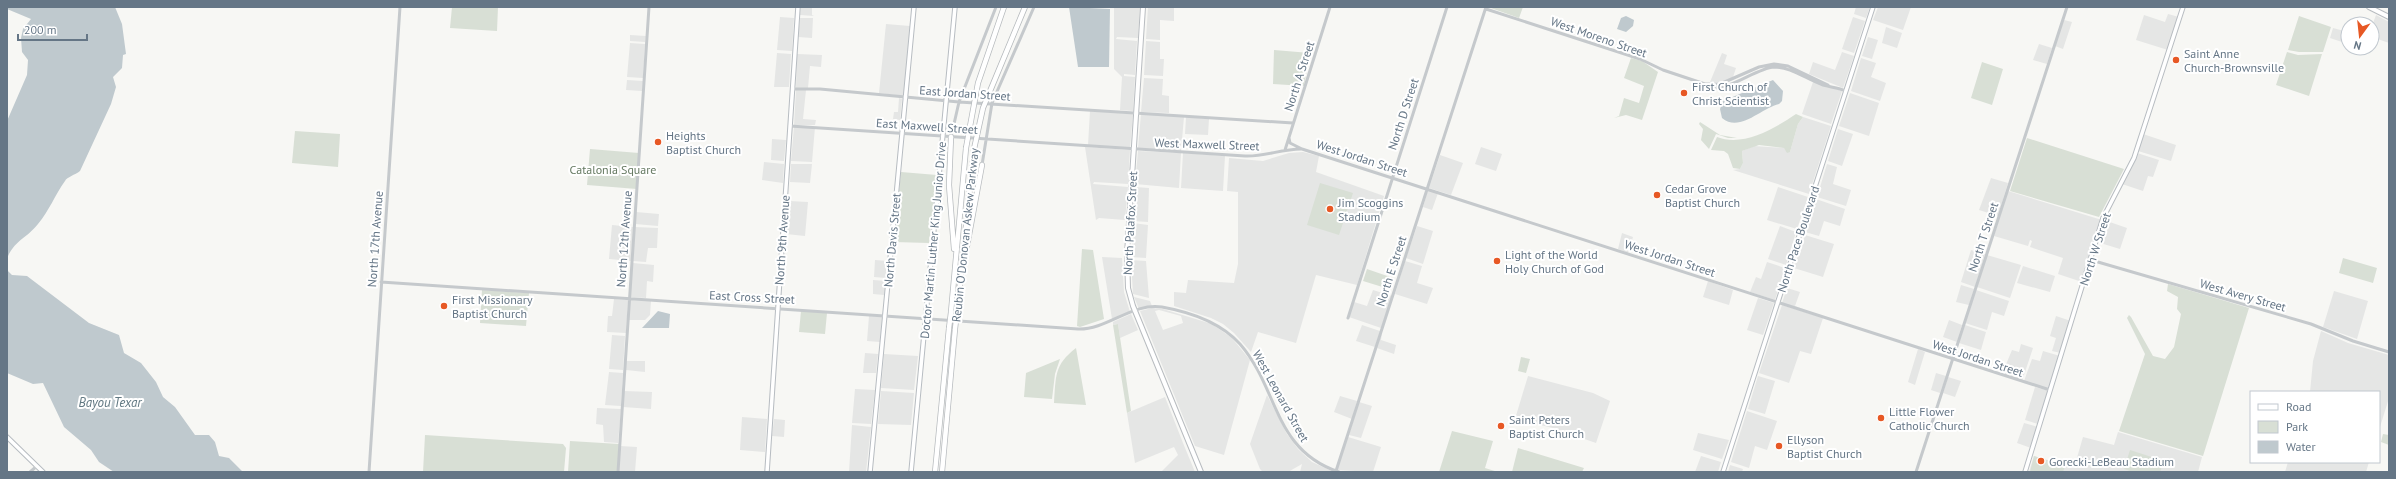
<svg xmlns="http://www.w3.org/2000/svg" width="2396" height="479" font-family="'PT Sans',sans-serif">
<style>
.built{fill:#e5e6e5;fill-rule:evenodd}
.green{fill:#d8dfd5}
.water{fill:#bfc9ce}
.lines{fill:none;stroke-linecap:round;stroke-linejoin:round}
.secondary-casing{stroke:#b7bcc1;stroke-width:5.5}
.primary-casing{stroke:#b8bcc0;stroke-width:6}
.motorway-casing{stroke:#b7bbbe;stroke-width:6}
.tertiary{stroke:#c5c9cc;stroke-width:3}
.secondary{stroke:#fff;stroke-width:3.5}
.primary{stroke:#fff;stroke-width:4}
.motorway{stroke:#fff;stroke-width:4.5}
.motorway-bridge-casing{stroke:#b7bbbe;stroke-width:6;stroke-linecap:butt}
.motorway-bridge{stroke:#fff;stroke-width:4.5}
.poi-dot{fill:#e75824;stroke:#fff;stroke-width:1.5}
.labels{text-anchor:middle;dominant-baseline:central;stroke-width:4;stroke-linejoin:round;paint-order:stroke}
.street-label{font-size:12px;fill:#657686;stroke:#fff}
.poi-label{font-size:12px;fill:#657686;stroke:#fff;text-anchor:start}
.park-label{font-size:12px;fill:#647860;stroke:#fff}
.water-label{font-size:13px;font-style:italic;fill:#617882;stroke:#fff}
</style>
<rect width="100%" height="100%" fill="#f7f7f4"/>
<!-- built -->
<path class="built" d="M801,7H812V15L814,16L800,15Z
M1114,7H1140L1138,38L1117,37L1116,39L1137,41L1135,75L1124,74V76L1135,77L1133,111L1120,110L1122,77L1114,69Z
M1148,7H1174V21L1160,20V40L1146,39Z
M1856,7H1870L1866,18L1854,14Z
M1878,7H1911L1903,30L1873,20Z
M2168,14L2179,17L2168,50L2136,40L2144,15L2165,22Z
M2376,15L2389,22V43L2372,37V26Z
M780,17L794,18L792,51L777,50Z
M1853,17L1865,21L1854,53L1842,49Z
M800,18H813L812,38L798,37Z
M2064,20L2072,22L2063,49L2055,46Z
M886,24L910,26L904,96L879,93Z
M1886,27L1902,33L1897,48L1882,43Z
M2333,28L2348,32V44L2330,38Z
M630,35L646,36L645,42L630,41Z
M1868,37L1878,40L1872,59L1862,56Z
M1146,41L1160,42V59H1164L1163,76L1144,75Z
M630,43L645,44L643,78L627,77Z
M2039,44L2052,48L2047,64L2033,60Z
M1842,52L1854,56L1843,88L1809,74L1813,62L1835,70Z
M777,53L791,54L789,87H774Z
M1722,53L1727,55L1724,64L1736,68L1733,77L1723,82H1710Z
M797,54L822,55L821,67L810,66L808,88H796Z
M1861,58L1876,63L1871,77L1886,83L1880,101L1851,91Z
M1144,78L1163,79L1162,95L1169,96V113L1141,112Z
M627,80L643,81L642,91L626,90Z
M1813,82L1842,91L1831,124L1802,114Z
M796,90H806L803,119L816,120L815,125H794Z
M1850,93L1879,103L1869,136L1839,126Z
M899,98L902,99L900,120L893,119L894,112H898Z
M1090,111L1133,114L1130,148L1088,145Z
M1141,114L1184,117L1181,151L1138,148Z
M1186,117L1209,119L1208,135L1185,134Z
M1803,117L1831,126L1809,194L1733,170L1740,169L1743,163L1742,151L1754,146L1784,148L1790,152L1798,124Z
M794,127H815L812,162L791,161Z
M1838,129L1853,134L1842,166L1828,161Z
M2143,134L2176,145L2171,161L2138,151Z
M772,139L786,140L784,161L771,160Z
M1085,147L1130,150L1128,184L1094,182L1093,184L1128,187L1125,220L1099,218L1096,220Z
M1481,147L1502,154L1496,171L1475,164Z
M1138,151L1181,153L1179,188L1135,184Z
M1303,152L1319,156L1316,172L1384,196L1357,285L1316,275L1296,343L1258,332L1251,352L1234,333L1223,324L1211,318L1174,306V292L1186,293L1188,280L1234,283L1238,264V192L1227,191L1229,158L1263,161L1289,153Z
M1183,153L1225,156L1223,191L1181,188Z
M2137,153L2159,160L2153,177L2148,176L2143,191L2122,184Z
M1440,155L1463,163L1451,195L1429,188Z
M764,162L784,164L783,183L762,180Z
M791,164H812L810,183L790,182Z
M1827,164L1837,167L1833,184L1851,190L1846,206L1817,197Z
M1991,178L2008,183L1998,216L1979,210Z
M1135,187L1149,188L1148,222L1133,221Z
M1778,187L1808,197L1797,229L1767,220Z
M1428,190L1438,193L1432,210L1423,207Z
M2008,191L2102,220L2082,282L2058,274L2063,258L2030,247L2032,241L2030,240L2028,246L1994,236Z
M1816,199L1845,209L1840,226L1824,221L1819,236L1805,232Z
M789,201L808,202L805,236L786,234Z
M636,212L659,214L658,226L635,224Z
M2104,220L2127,228L2120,249L2097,242Z
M1133,223L1148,225L1146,258L1131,257Z
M612,225L633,227L631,261L609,259Z
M1417,226L1433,231L1423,264L1406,258Z
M1780,226L1796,232L1786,265L1768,259Z
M635,227L658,228L657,248H648L646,262L633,261Z
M1622,233L1633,237L1628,253L1618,249Z
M1805,235L1834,244L1823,277L1794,268Z
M1971,250L1985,254L1975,287L1961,282Z
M1987,255L2021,265L2010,298L1977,287Z
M1102,257L1122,258L1124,292L1130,312L1112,319Z
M875,260L888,261L886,278L874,277Z
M1131,260L1146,261L1149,298L1133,294Z
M1405,261L1422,266L1417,283L1433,288L1427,304L1395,294Z
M1767,262L1785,268L1775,300L1750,292L1756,277L1761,279Z
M633,263L654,265L653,282L647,281L646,298L630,297Z
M2023,266L2055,276L2050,292L2017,283Z
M873,280L886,281L884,295L873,294Z
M1708,281L1733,290L1729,305L1703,297Z
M1961,285L1974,289L1969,305L1956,302Z
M1787,288L1800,292L1795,306L1806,310L1782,303Z
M1373,290L1392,296L1381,328L1349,317L1354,302L1367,306Z
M1976,290L2009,301L2004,316L1992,312L1987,330L1965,323Z
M2334,291L2368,301L2357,339L2323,327Z
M1134,297L1150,301L1152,306L1139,309Z
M1758,298L1774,303L1763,335L1747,330Z
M614,299L628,300L626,333L607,332L608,316H612Z
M630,300L651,301L650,315L645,320H629Z
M1782,305L1823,318L1811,354L1800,351L1789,383L1759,373Z
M1152,308L1163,309L1212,324L1232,338L1250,360L1224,455L1195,446L1140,311ZM1159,310L1181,316L1183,323L1163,330L1155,311Z
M1131,314L1138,330L1120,338L1118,324L1113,325V322Z
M869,316L882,317L880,342L867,341Z
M2056,316L2071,321L2061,353L2052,351L2056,338L2050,336Z
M1949,320L1962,325L1957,342L1943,337Z
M1362,325L1380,331L1375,347L1356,341Z
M1965,325L1986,332L1981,350L1959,343Z
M2321,331L2348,343L2389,355V398L2379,430V392H2310L2313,361Z
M1382,332L1381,340L1396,345L1394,354L1377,348Z
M612,335L625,336L623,370L609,369Z
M2021,344L2033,348L2022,381L2002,374L2012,350L2019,352Z
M1918,349L1925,352L1915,385L1908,382Z
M2043,351L2060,356L2050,389L2024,381L2032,359L2040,361Z
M865,353L878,354L876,373H863Z
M884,354L918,356L914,390L881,388Z
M626,361H645V372L626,370Z
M609,372L623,373L621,406L605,405Z
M1936,373L1946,376L1940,393L1931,390Z
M1528,376L1593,393L1610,401L1596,443L1553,428L1515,419Z
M1758,376L1775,381L1765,414L1748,409Z
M1948,377L1961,381L1955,397L1943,393Z
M2035,387L2049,391L2038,424L2025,420Z
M855,389L875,390L871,424L852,423Z
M624,391L652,392L651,409L623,407Z
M881,391L914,393L911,425L878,424Z
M1267,395L1287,434L1298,449L1312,462L1334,472H1300L1302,464L1288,472H1263L1260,469L1250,444Z
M1340,396L1357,401L1352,419L1334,412Z
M1165,397L1183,443L1195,472H1161L1178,455L1174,447L1135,463L1127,413Z
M1359,402L1372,406L1361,438L1349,435Z
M597,408L621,409L618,443L604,442L603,425L596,424Z
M1747,411L1777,421L1767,450L1755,446L1749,468L1731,462Z
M742,417L767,419L765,452L740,450Z
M774,419L785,420L784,437L772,436Z
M2024,423L2038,427L2031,448L2017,443Z
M852,425L871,427L866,472H849Z
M2118,432L2202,457L2198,472H2029L2034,456L2074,468L2083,437L2114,445Z
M1698,433L1729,440L1722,459L1693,450Z
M1348,437L1381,447L1373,472L1337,470Z
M620,446L637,447L635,472H619Z
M1701,456L1721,462L1718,472H1695Z
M2288,462H2369L2366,472H2285Z
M1730,465L1743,469L1742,472H1728Z"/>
<!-- green -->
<path class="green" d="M452,7H498L497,31L450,28Z
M1488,7H1523L1519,18Z
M2299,16L2331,27L2323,52H2299L2288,50Z
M1274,50L1310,53L1304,86L1273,84Z
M2287,52L2298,55L2322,54L2309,96L2276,85Z
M1631,58L1642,61L1658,72L1642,120L1626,115L1614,118L1619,116L1624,98L1639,103L1644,86L1624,78Z
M1982,62L2003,69L1992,105L1971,98Z
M1796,114L1803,117L1798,124L1790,152L1787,153L1784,148L1759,145L1742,151L1743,163L1740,169L1733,168L1728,154L1724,151L1711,150L1717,137C1743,147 1774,129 1796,114Z
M1700,122L1720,135L1737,138H1728L1716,134L1709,149L1701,140L1703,129L1699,124Z
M295,131L340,134L338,167L292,163Z
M2027,138L2124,169L2099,217L2010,191Z
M590,149L639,153L637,189L587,185Z
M901,172L937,175L929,243L894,242Z
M1320,183L1353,193L1339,235L1307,225Z
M1082,249L1093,250L1104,319L1080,327L1077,326Z
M2343,258L2377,268L2373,283L2339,273Z
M1367,269L1393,278L1389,289L1363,281Z
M2168,284L2249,308L2203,456L2119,431L2145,354L2127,318L2129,315L2131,317L2153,356L2165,359L2174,347L2181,314L2177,309L2178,297L2167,291Z
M482,290L529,293L526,326L480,323Z
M801,311L827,313L825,334L799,332Z
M1118,324L1131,411L1127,413L1113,325Z
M1076,348L1086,405L1054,403C1056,376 1054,365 1076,348Z
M1521,357L1530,359L1526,373L1518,371Z
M1060,359L1055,374L1052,399L1024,397L1026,373Z
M1452,431L1493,441L1485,468L1498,472H1439Z
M2383,434L2389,435V445L2381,442Z
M425,435L563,444L566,448L564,472H423Z
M570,441L619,444L618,472H568Z
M1518,448L1584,468L1582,472H1512Z
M2130,450L2164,461L2160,472H2133L2124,469Z
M2034,456L2065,466L2063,472H2030Z"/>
<!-- water -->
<path class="water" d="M7,7H115L122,24L126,54L123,55L122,68L113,77L116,87L111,104L80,171C75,175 67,177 65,181C55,195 49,211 38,224C26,239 16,239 7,258V121L27,75L28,60L22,52L21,38L23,29L31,19L7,9Z
M1069,7L1110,9L1109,67H1078Z
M1626,16L1634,20L1633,26L1626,32L1617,29L1621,18Z
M1773,80L1783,91L1782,101L1779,104C1761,108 1740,133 1722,118L1720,109L1723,101Z
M7,270L12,275L27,276L89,323L119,335L124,353L141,363L156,382L163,397L175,407L195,435H209L215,442L219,456L229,458L243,472H114L99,462L91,450L64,427L43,383L33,384L7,373Z
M658,311L670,314L669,328H642Z"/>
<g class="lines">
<defs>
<path id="secondary" d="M7,437L43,472
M767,472L798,7
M870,472L914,7
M911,472L955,7
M1723,472L1873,7
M2025,472L2103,218L2134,158L2183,7"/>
<path id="primary" d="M1143,7L1127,254L1128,288L1133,306L1201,472
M2369,7L2389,17"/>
<path id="motorway" d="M951,137L949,185L954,249
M965,257L982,165
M951,312L966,148
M957,312L974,149
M935,472L949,328
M942,472L955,329"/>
</defs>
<!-- secondary casing -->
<use href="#secondary" class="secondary-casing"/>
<!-- primary casing -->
<use href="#primary" class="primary-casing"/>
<!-- motorway casing -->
<use href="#motorway" class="motorway-casing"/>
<!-- tertiary -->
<path class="tertiary" d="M1486,9L1640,59L1663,70L1705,84H1720L1759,67L1774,64L1788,66L1828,85
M1705,84C1722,98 1754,68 1774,67C1791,67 1806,79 1823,85C1830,87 1839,88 1846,91
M793,89H820L959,102L1293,123
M790,126L1245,156C1264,157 1281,149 1301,149
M951,137L959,102L996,7
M1289,138L1290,143L1302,149L2050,390
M1285,150L1330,7
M982,165L992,103L1034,7
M2091,260L2311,324L2353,341L2389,352
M381,282L1078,329C1107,330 1133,302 1162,307C1190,312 1221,323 1240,344C1279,389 1273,450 1339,472
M1348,318L1447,7
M1336,471L1486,7
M30,472L37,466
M369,472L400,7
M618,472L649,7
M1916,472L2067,7"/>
<!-- secondary -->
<use href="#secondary" class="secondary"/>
<!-- primary -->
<use href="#primary" class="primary"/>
<!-- motorway -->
<use href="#motorway" class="motorway"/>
<defs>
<path id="motorway-bridge" d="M966,148L978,83L1004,7
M974,149L983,108L1025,7
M949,328L951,312
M955,329L957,312"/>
</defs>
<!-- motorway-bridge casing -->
<use href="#motorway-bridge" class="motorway-bridge-casing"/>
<!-- motorway-bridge -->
<use href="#motorway-bridge" class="motorway-bridge"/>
</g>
<!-- markers -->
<g class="poi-dot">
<circle cx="2176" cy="60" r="4"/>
<circle cx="1684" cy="93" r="4"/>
<circle cx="658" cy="142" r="4"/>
<circle cx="1657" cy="195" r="4"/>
<circle cx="1330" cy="209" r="4"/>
<circle cx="1497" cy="261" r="4"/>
<circle cx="444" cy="306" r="4"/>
<circle cx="1881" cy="418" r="4"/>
<circle cx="1501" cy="426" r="4"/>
<circle cx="1779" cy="446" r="4"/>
<circle cx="2041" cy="461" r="4"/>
</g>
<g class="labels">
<!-- street labels -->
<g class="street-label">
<text transform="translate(1599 37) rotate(19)">West Moreno Street</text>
<text transform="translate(1299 76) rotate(-72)">North A Street</text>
<text transform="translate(965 93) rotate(4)">East Jordan Street</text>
<text transform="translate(1403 114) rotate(-72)">North D Street</text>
<text transform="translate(927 126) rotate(4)">East Maxwell Street</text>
<text transform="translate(1207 144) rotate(2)">West Maxwell Street</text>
<text transform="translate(1362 158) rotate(18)">West Jordan Street</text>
<text transform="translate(1130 223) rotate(-87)">North Palafox Street</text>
<text transform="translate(965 235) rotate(-84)">Reubin O'Donovan Askew Parkway</text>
<text transform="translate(1983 237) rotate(-72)">North T Street</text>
<text transform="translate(375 239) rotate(-86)">North 17th Avenue</text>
<text transform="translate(624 239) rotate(-86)">North 12th Avenue</text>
<text transform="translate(1798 239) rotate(-72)">North Pace Boulevard</text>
<text transform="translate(782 240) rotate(-86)">North 9th Avenue</text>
<text transform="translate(892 240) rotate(-85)">North Davis Street</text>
<text transform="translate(933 240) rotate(-85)">Doctor Martin Luther King Junior Drive</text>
<text transform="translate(2095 249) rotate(-72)">North W Street</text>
<text transform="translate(1670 258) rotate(18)">West Jordan Street</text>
<text transform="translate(1391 271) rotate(-72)">North E Street</text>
<text transform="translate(2243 295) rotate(16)">West Avery Street</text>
<text transform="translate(752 297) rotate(3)">East Cross Street</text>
<text transform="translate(1978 358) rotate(18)">West Jordan Street</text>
<text transform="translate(1281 396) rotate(61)">West Leonard Street</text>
</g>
<!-- poi labels -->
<g class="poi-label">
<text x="2184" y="53">Saint Anne<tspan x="2184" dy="14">Church-Brownsville</tspan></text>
<text x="1692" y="86">First Church of<tspan x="1692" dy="14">Christ Scientist</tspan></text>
<text x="666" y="135">Heights<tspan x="666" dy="14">Baptist Church</tspan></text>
<text x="1665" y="188">Cedar Grove<tspan x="1665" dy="14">Baptist Church</tspan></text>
<text x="1338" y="202">Jim Scoggins<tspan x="1338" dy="14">Stadium</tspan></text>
<text x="1505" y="254">Light of the World<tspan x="1505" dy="14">Holy Church of God</tspan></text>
<text x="452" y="299">First Missionary<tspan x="452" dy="14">Baptist Church</tspan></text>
<text x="1889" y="411">Little Flower<tspan x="1889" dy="14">Catholic Church</tspan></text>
<text x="1509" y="419">Saint Peters<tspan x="1509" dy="14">Baptist Church</tspan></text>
<text x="1787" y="439">Ellyson<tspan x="1787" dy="14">Baptist Church</tspan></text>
<text x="2049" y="461">Gorecki-LeBeau Stadium</text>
</g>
<!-- park labels -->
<g class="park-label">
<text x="613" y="169">Catalonia Square</text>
</g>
<!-- water labels -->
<g class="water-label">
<text x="110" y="402">Bayou Texar</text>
</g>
</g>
<!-- border -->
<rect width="2396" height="479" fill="none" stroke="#657686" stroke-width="16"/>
<!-- legend -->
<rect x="2250" y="391" width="130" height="72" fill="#ffffff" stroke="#c1c8cf"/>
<rect x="2258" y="404" width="20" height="6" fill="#ffffff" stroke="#c1c8cf"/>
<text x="2286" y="411" font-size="12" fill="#657686">Road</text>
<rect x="2258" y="421" width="20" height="12" fill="#d8dfd5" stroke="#c1c8cf"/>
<text x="2286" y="431" font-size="12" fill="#657686">Park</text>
<rect x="2258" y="441" width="20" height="12" fill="#bfc9ce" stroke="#c1c8cf"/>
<text x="2286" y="451" font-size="12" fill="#657686">Water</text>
<!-- north arrow -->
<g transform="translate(2360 36) rotate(195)"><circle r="19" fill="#ffffff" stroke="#c1c8cf"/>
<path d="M0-3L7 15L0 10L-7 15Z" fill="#e75824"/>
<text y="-6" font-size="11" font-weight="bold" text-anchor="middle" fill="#657686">N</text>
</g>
<!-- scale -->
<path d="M18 34v6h69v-6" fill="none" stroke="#657686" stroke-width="2"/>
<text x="24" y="34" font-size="12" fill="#657686" stroke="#ffffff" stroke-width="3" paint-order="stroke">200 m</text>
</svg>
